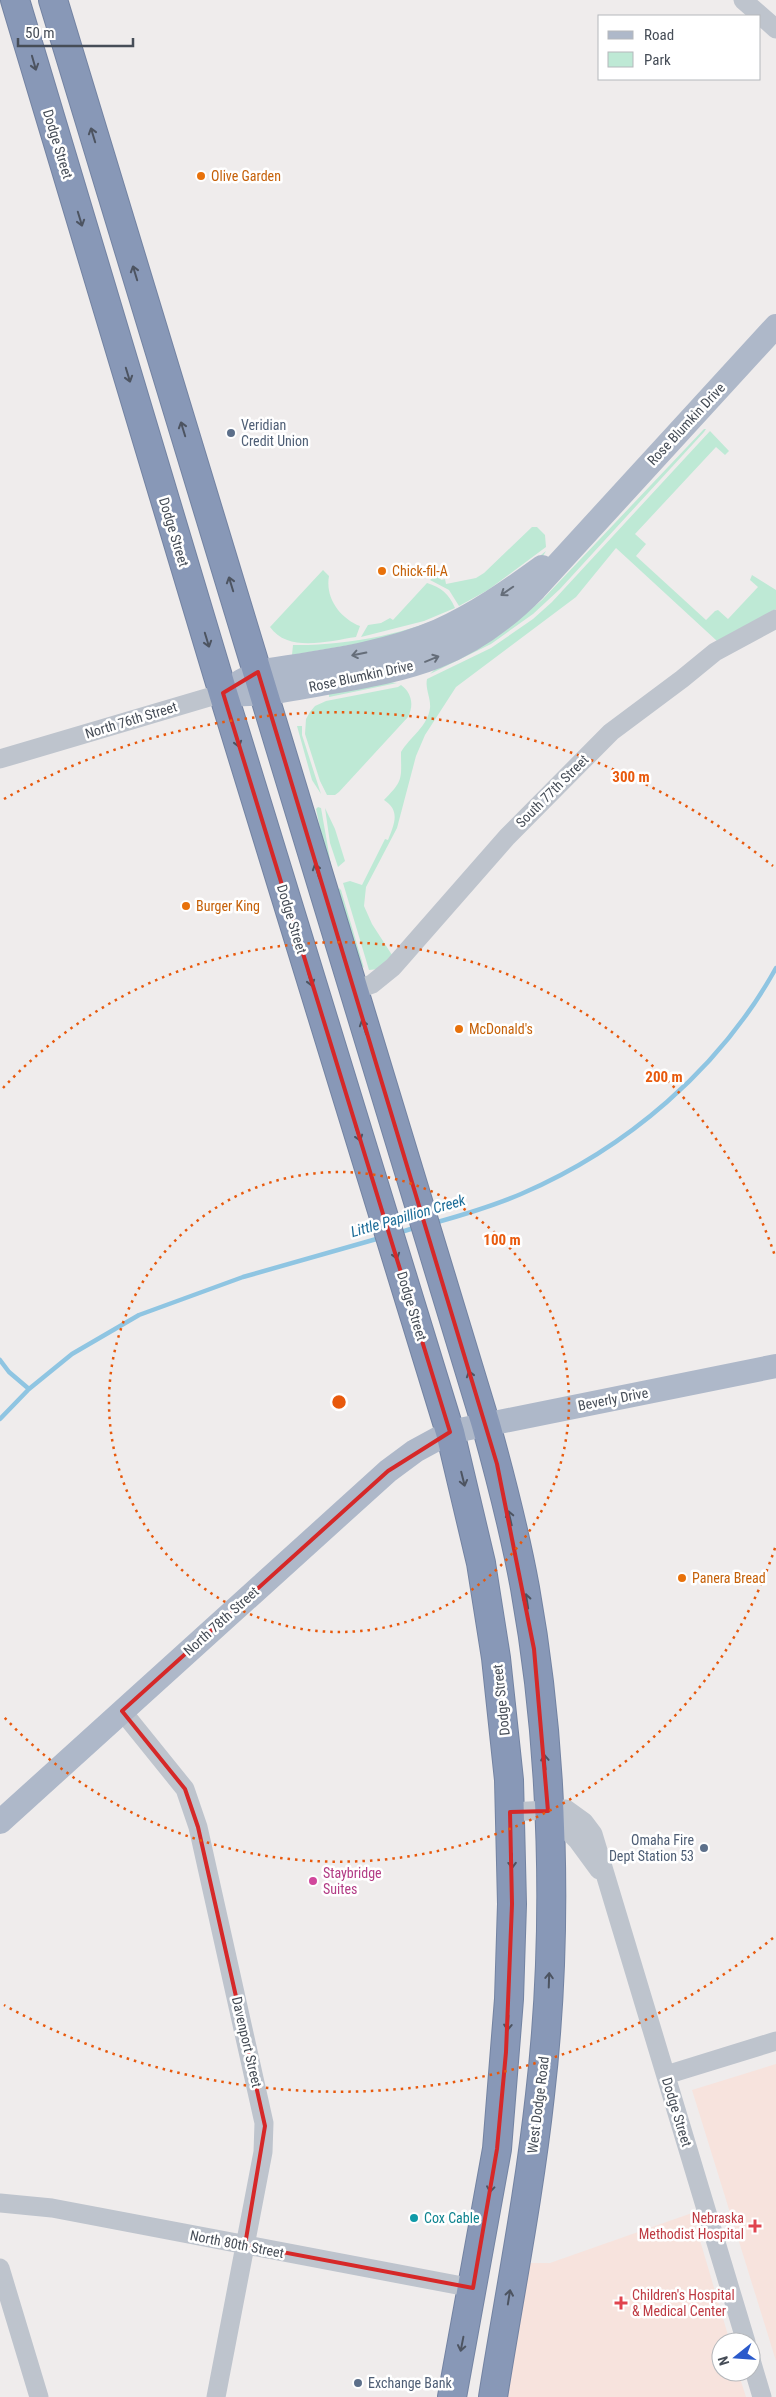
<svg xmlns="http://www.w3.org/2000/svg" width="776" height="2397" font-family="'Roboto Condensed',sans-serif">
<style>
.medical{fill:#f7e3dd}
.green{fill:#bee9d5}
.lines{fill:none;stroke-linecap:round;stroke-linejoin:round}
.stream{stroke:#8fc5e2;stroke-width:4.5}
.highway-casing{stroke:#7383a2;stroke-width:30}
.minor{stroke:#bec4cd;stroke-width:19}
.major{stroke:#aeb8c9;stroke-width:24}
.highway{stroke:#8898b7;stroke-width:28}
.oneway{stroke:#4d5461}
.oneway2{stroke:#656d79}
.marked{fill:none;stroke:#d62828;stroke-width:4;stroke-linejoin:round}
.ring{fill:none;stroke:#e8590c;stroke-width:2.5;stroke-dasharray:2.5 5}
.food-dot{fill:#e8710a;stroke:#fff;stroke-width:2}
.service-dot{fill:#5c6f8a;stroke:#fff;stroke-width:2}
.hotel-dot{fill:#d1479c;stroke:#fff;stroke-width:2}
.culture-dot{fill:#0f9aa8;stroke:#fff;stroke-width:2}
.health-dot{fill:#e0444e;stroke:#fff;stroke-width:2}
.labels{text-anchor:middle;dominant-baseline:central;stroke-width:5;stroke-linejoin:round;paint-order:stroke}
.street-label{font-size:14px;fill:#464d57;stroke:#fff}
.food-label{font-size:14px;fill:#c56008;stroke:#fff;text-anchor:start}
.service-label{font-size:14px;fill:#4e5e75;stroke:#fff;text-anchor:start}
.hotel-label{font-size:14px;fill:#b23c85;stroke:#fff;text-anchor:start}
.culture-label{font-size:14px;fill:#0d838f;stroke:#fff;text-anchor:start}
.health-label{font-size:14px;fill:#be3a42;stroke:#fff;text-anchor:end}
.water-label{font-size:15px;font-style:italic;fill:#1a6b97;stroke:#fff}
.centre{fill:#e8590c;stroke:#fff;stroke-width:2.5}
.ring-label{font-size:15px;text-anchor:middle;font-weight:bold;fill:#e8590c;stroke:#fff;stroke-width:5;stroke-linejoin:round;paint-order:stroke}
</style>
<rect width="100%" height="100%" fill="#efecec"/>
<!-- medical -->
<path class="medical" d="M776,2064V2361L692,2090Z
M692,2213L730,2342H721V2372H738L746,2397H506L530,2263H550Z"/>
<!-- green -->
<path class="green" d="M704,429H706L704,432L560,589L533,614L491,644L430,674L437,667L506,630L542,600Z
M710,431L729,451L725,455L716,447L635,534L646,544L636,556L706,620L715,611L718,610L728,619L758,587L750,580L752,575L776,590V609L717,641L616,548L576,597L456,687L425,735L416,756L397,828L366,887L364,906L372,924L392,955L378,969L369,970L343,883L350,881L362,885L385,839L388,840C394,824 401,811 384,800C404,780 401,779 401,752C410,737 428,726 430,708C431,698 425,689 427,679L491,648L533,619L552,602Z
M532,527H537L545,535L546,547L488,590L459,606L449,590L430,580L439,573L441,580L445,579L446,584L476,578L484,573Z
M546,551L543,556L460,614L378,640L292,655L293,645C344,646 411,634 457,610C488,594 519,573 546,551Z
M323,570L329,576C325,598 340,618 360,626L356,637C329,641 288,653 270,627Z
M427,583C441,587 449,594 455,608L424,621L361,637L368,625L381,623L390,618L393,620Z
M389,682L397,683L329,697V693Z
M401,685C412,693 414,705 408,717L339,792L335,795H327L320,781L305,734L306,719L310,712L315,706L326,701L398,687Z
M297,726H302V735L321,794L312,780Z
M318,807L321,808L331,865L326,856L316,809Z
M325,808L335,829L345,861L338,867L330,843Z
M339,888L341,890L364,968L361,965L339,894Z"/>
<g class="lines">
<!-- stream -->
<path class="stream" d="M434,1223C463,1215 493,1206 521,1194C626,1149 720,1069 776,968
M398,1233L417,1227
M0,1360L9,1372L29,1389
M0,1419L29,1389L72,1354L139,1315L243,1277L380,1238"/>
<defs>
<path id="highway" d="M15,0L223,693L450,1432L481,1563L496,1658L509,1780L512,1904L509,1999L497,2149L452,2397
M53,0L486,1425C501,1479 515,1533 525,1588C554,1749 559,1932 540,2095C529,2196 509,2296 493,2397"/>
</defs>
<!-- highway casing -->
<use href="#highway" class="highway-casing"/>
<!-- minor -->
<path class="minor" d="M743,0L776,29
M0,759L223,693
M353,991L372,984L393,967L507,837L611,732L682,679L715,652L776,619
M122,1711L185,1789L198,1827L264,2123L263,2152L216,2397
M548,1811L577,1840L599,1870
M510,1812L566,1809L584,1822L593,1834L746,2342
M666,2075L776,2041
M0,2203L52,2208L473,2288
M0,2268L39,2397
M751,2360L762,2397"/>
<!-- major -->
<path class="major" d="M241,681L258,672C318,662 382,655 438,631C476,614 509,591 542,567
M223,693C256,697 288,690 321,684C412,669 468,657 535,589L776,326
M0,1822L388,1471L415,1451L450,1432L776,1366"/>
<!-- highway -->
<use href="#highway" class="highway"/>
</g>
<!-- one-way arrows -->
<defs><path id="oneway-shaft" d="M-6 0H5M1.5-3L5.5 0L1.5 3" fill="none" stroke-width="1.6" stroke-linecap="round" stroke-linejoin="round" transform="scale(1.25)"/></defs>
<g class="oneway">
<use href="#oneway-shaft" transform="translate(34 63) rotate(74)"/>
<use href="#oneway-shaft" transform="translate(93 135) rotate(-107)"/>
<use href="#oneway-shaft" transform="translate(80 219) rotate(73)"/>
<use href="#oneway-shaft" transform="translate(135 273) rotate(-107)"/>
<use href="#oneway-shaft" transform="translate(128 375) rotate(73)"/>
<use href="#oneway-shaft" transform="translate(183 429) rotate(-107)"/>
<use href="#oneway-shaft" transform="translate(231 584) rotate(-107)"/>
<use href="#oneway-shaft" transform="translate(207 640) rotate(73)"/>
<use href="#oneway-shaft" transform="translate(237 740) rotate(73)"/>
<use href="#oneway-shaft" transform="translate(317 871) rotate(-107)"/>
<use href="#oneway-shaft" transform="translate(310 979) rotate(73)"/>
<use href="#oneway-shaft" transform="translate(364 1027) rotate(-107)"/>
<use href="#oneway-shaft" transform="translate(358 1134) rotate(72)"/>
<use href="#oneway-shaft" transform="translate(395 1252) rotate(73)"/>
<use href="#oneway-shaft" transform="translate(471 1378) rotate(-107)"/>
<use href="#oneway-shaft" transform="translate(463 1479) rotate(76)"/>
<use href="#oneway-shaft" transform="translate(510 1518) rotate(-103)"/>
<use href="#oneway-shaft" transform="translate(527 1601) rotate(-99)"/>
<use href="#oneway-shaft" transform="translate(545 1762) rotate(-94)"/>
<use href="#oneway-shaft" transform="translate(512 1861) rotate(89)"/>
<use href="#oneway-shaft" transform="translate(549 1980) rotate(-88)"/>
<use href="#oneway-shaft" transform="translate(508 2023) rotate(93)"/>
<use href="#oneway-shaft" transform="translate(491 2185) rotate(98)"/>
<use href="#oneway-shaft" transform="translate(509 2297) rotate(-81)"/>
<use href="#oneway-shaft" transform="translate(462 2344) rotate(101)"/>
</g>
<g class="oneway2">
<use href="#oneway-shaft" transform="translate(507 591) rotate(145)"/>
<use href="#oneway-shaft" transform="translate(359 654) rotate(169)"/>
<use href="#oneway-shaft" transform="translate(432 659) rotate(-22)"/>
</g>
<!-- marked area -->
<path class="marked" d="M258,672L497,1464L534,1649L548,1811L510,1812L512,1904L506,2052L497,2149L473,2288L245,2245L265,2126L198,1827L185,1789L122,1711L388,1471L450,1432L223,693Z"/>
<!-- distance rings -->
<g class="ring">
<circle cx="339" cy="1402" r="230"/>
<path d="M775 1548A460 460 0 0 1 3 1716M3 1088A460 460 0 0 1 775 1256"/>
<path d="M773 1938A690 690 0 0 1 4 2005M4 799A690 690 0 0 1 773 866"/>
</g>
<!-- markers -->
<g class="food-dot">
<circle cx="201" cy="176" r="5"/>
<circle cx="382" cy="571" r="5"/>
<circle cx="186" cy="906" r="5"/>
<circle cx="459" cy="1029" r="5"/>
<circle cx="682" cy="1578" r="5"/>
</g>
<g class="service-dot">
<circle cx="231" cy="433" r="5"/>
<circle cx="704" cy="1848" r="5"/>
<circle cx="358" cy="2383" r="5"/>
</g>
<circle class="hotel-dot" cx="313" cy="1881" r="5"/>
<circle class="culture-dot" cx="414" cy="2218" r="5"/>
<g class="health-dot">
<path d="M752.5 2218.5h5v5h5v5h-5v5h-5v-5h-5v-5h5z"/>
<path d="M618.5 2295.5h5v5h5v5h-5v5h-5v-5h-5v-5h5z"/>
</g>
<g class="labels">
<!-- street labels -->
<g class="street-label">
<text transform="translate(58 144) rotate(73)">Dodge Street</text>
<text transform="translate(686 424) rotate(-47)">Rose Blumkin Drive</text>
<text transform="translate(174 532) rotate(73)">Dodge Street</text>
<text transform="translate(361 676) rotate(-12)">Rose Blumkin Drive</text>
<text transform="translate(131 720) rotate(-17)">North 76th Street</text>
<text transform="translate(552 791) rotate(-45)">South 77th Street</text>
<text transform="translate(292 919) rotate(73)">Dodge Street</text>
<text transform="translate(412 1306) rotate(73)">Dodge Street</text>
<text transform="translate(613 1399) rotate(-11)">Beverly Drive</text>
<text transform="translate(221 1621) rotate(-42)">North 78th Street</text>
<text transform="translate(501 1700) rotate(-96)">Dodge Street</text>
<text transform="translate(247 2042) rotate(77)">Davenport Street</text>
<text transform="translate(538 2105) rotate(-83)">West Dodge Road</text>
<text transform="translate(677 2112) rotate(73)">Dodge Street</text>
<text transform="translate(237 2244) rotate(11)">North 80th Street</text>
</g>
<!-- food labels -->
<g class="food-label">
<text x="211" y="176">Olive Garden</text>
<text x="392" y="571">Chick-fil-A</text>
<text x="196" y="906">Burger King</text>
<text x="469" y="1029">McDonald's</text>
<text x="692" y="1578">Panera Bread</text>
</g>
<!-- service labels -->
<g class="service-label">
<text x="241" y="425">Veridian<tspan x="241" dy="16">Credit Union</tspan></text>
<text x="694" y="1840" text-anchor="end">Omaha Fire<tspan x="694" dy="16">Dept Station 53</tspan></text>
<text x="368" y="2383">Exchange Bank</text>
</g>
<!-- hotel labels -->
<g class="hotel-label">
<text x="323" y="1873">Staybridge<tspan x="323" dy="16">Suites</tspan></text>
</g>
<!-- culture labels -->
<g class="culture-label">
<text x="424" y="2218">Cox Cable</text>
</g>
<!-- health labels -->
<g class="health-label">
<text x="744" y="2218">Nebraska<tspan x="744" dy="16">Methodist Hospital</tspan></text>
<text x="632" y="2295" text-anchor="start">Children's Hospital<tspan x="632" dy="16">&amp; Medical Center</tspan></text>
</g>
<!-- water labels -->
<g class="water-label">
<text transform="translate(408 1216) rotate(-16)">Little Papillion Creek</text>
</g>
</g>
<circle cx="339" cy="1402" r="8" class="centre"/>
<g class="ring-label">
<text x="631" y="782">300 m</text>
<text x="664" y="1082">200 m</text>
<text x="502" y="1245">100 m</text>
</g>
<!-- legend -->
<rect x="598" y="15" width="162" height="65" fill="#ffffff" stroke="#b5b8bc"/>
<rect x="608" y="31" width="25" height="8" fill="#aeb8c9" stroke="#b5b8bc"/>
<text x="644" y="40" font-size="15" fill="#464d57">Road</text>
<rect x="608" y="52" width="25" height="15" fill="#bee9d5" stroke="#b5b8bc"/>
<text x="644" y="65" font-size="15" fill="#464d57">Park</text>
<!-- north arrow -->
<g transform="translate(736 2357) rotate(253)"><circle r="24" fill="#ffffff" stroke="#b5b8bc"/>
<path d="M0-4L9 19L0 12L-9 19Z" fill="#2a5acb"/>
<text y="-8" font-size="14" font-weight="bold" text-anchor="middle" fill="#464d57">N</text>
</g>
<!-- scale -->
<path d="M18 38v8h115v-8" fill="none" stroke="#464d57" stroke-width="2.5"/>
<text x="25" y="38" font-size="15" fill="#464d57" stroke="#ffffff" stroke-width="4" paint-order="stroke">50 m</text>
</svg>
